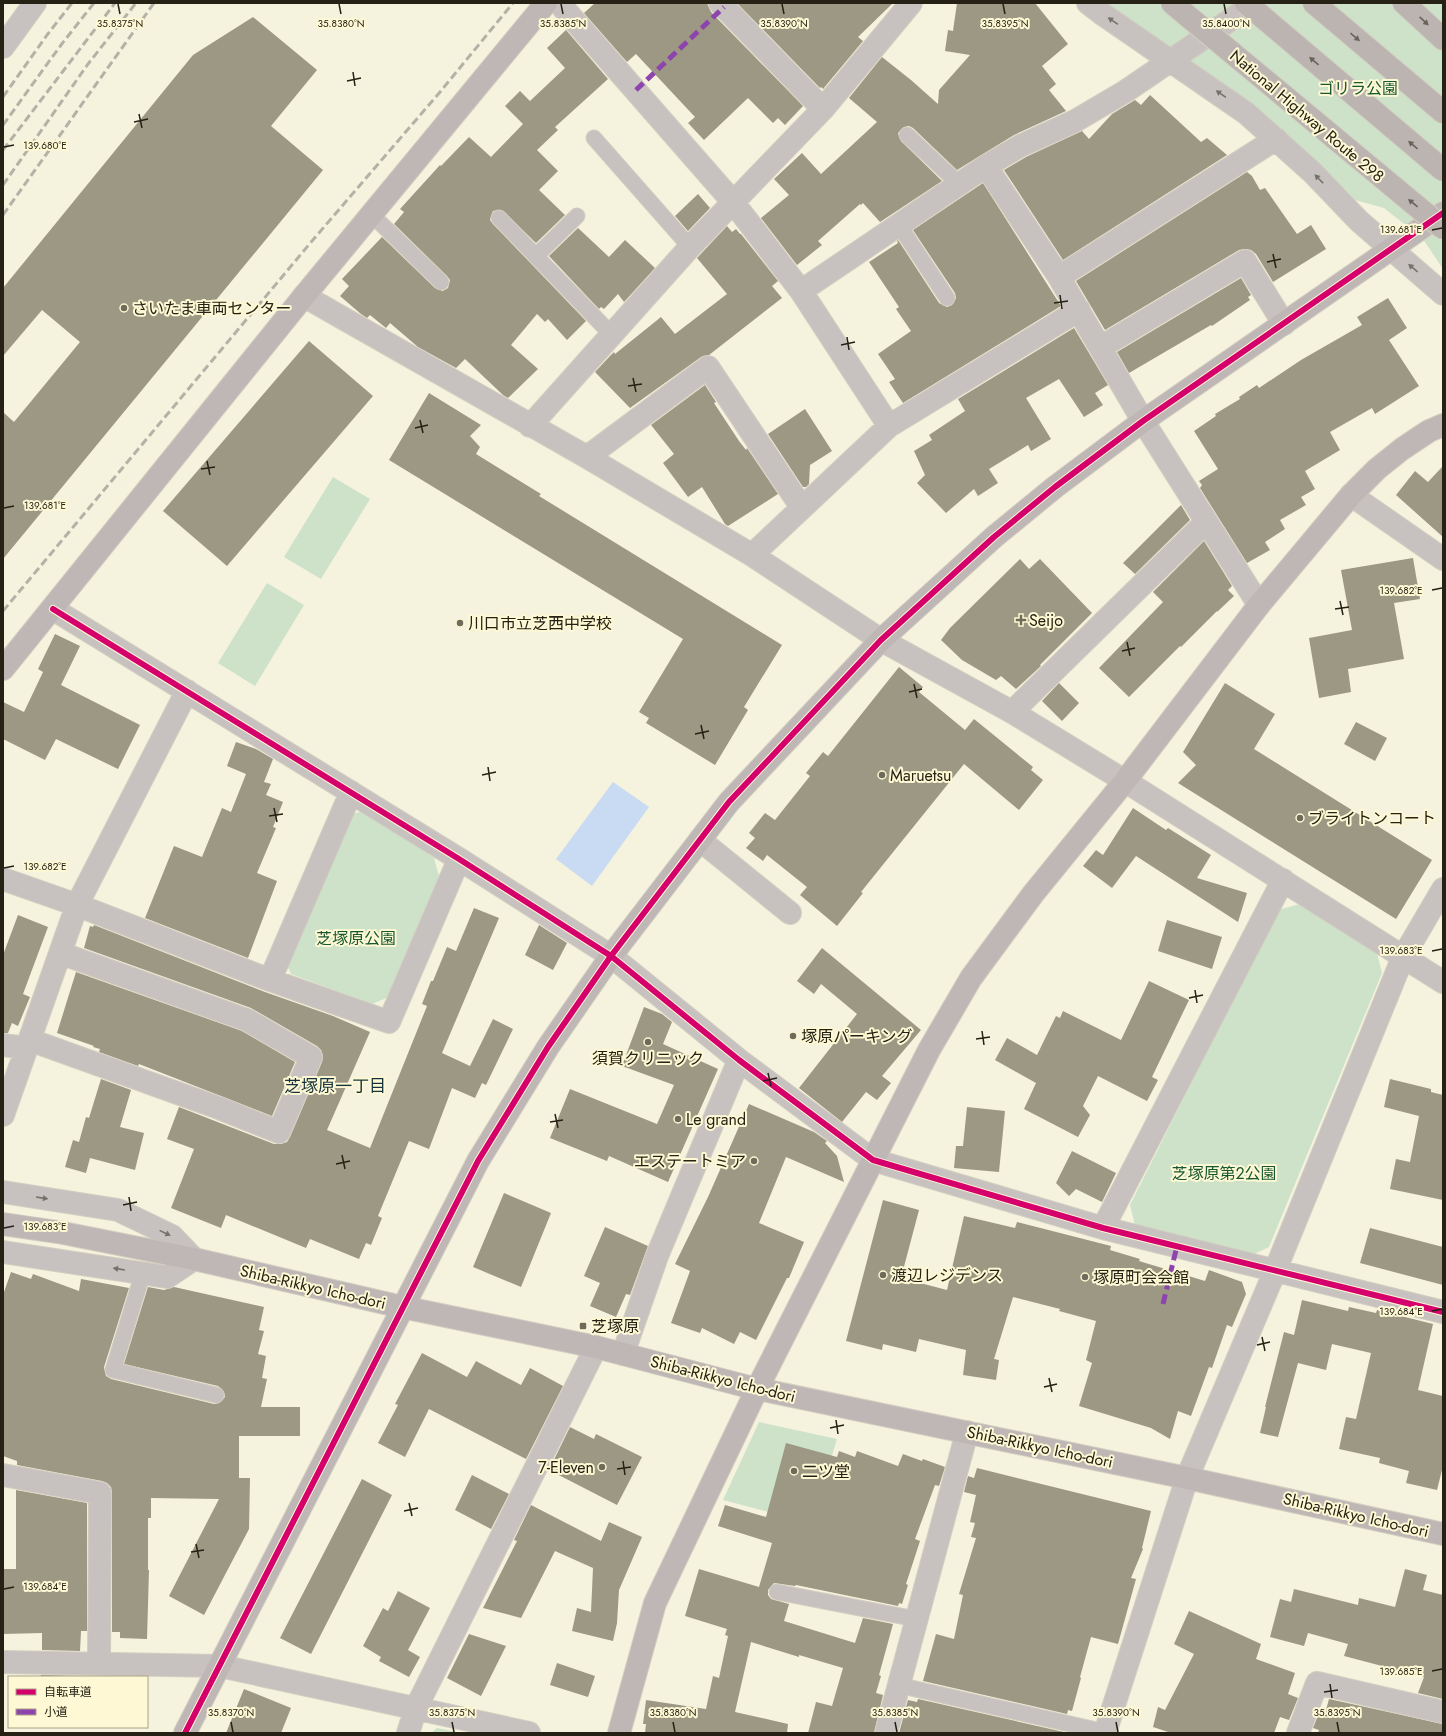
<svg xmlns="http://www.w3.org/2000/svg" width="1446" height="1736" font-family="Jost,'Noto Sans JP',sans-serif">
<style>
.green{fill:#cde2c9}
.water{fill:#c8dbf2}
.building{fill:#9c9883}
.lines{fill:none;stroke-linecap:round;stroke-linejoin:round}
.lane-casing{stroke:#d2cfc0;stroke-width:17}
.street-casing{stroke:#d2cfc0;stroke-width:24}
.secondary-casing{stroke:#d2cfc0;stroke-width:24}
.highway-casing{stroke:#d2cfc0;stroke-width:24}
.lane{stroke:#c7c2bf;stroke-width:15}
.street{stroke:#c7c2bf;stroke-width:22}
.secondary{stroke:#beb7b6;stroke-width:22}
.highway{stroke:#bbb4b0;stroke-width:22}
.rail{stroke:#b4b1a7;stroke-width:3;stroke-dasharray:8 4;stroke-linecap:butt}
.highway-bridge-casing{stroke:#d2cfc0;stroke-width:24;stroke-linecap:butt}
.highway-bridge{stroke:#bbb4b0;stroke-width:22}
.quiet{stroke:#8e44ad;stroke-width:5;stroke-dasharray:10 5;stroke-linecap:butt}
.cycleway-casing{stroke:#fff8d4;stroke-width:8}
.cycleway{stroke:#d6006c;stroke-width:6}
.oneway{fill:#76726a}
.oneway2{fill:#68645b}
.ticks{fill:none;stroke:#252215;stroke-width:1.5}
.poi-dot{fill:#6e6b5b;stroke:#fff8d4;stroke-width:1.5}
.labels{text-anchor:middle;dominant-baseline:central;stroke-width:4;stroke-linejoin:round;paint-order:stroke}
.park-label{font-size:16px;fill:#165831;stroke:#fff8d4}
.street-label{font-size:16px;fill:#252215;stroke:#fff8d4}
.poi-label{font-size:16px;fill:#252215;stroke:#fff8d4;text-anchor:start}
.neighbourhood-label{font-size:17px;fill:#14333c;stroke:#fff8d4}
.ticks-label{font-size:10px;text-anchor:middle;fill:#252215;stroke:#fff8d4;stroke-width:4;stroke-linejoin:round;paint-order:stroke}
</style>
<rect width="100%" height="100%" fill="#f5f2de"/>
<!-- green -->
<path class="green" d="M1106,3H1443V269L1423,239L1384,208L1355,200L1285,135Z
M333,477L370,499L321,579L284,557Z
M267,583L304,605L255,686L218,663Z
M364,811L434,858L439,876L389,997L372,1004L291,974L286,963L352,814Z
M1300,904L1377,953L1382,973L1269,1247L1252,1255L1135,1225L1130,1205L1278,910Z
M759,1422L837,1439L811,1523L723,1500Z
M437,1728L462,1733H431Z"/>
<!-- water -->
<path class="water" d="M613,782L649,807L592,886L556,859Z"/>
<!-- building -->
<path class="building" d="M595,3H707L711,12L803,106L785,125L778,118L773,123L748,98L704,140L688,123L695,117L636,54L627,62L584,13Z
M737,3H893L858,37L863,41L823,89L821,87L820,88Z
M957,3H1035L1068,44L1042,66L1056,84L1049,90L1066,111L1014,135L957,170L913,128L909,126L904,127L898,133L901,141L942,181L880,222L863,203L861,205L860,204L818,241L822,245L797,265L761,218L789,195L774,179L802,153L821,174L877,122L849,98L882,57L911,80L938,104L939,90L970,55L945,51L948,30L953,31Z
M253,17L317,70L271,126L323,170L3,559V412L14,422L80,342L42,310L3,356V288L193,55Z
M566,30L608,79L555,127L558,130L537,150L558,171L539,190L565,215L536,243L502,210L493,211L490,220L493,224L586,321L567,340L548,319L545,322L537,314L511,345L538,369L508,398L503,395L465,359L456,368L418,347L390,323L386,328L370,315L367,318L361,314L340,296L349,286L342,279L382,237L435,288L443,291L448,288L450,280L447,276L394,224L404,212L400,209L440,165L441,166L469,137L491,157L523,124L505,106L520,91L530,101L565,68L547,48Z
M1150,95L1201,142L1207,138L1227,155L1063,260L1004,170L1026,157L1082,131L1089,139L1112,114L1135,100L1141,105Z
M1247,172L1252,176L1260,190L1265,188L1297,234L1311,225L1326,249L1273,282L1256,254L1251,250L1245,249L1239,250L1105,330L1076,281Z
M983,183L1061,306L903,403L889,382L895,379L878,354L911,331L896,309L899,307L869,262L898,243L897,241L898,240L939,303L947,307L952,305L956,298L955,293L913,230Z
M698,194L710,208L688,231L675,216Z
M727,226L732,232L736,229L740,234H741L778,281L772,286L782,298L709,355L701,357L630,408L595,372L610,356L614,352L615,354L661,317L675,334L727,294L697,258Z
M578,228L609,257L625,240L655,268L624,302L618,294L604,309L601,307L599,309L549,256Z
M1241,278L1251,295L1248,297L1250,300L1212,326L1211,325L1129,373L1117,352Z
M1388,298L1407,328L1389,340L1419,386L1375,414L1372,408L1330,432L1340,450L1305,471L1315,489L1301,497L1306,505L1280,520L1285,529L1265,542L1270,550L1247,563L1200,488L1202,485L1199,481L1218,469L1194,431L1216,416L1215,414L1240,399L1239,397L1257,385L1259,388L1301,360L1362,325L1357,317Z
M1074,328L1108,385L1095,393L1103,405L1084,417L1059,379L1026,398L1051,439L1031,451L1028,445L989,469L998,483L978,496L974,489L946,513L917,483L925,475L914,451L932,440L929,435L965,411L958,399Z
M309,341L373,396L227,566L163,511Z
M705,385L716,402L714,403L739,441L746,450L747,448L778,494L728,526L725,524L702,487L688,497L663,463L674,454L651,425Z
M429,393L481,425L470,436L480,447L476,454L541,494L539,496L782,645L744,707L748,710L715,765L646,723L649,718L639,712L683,639L389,460Z
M805,409L832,451L810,465L809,484L806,487H803L768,434Z
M1443,466V537L1396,495L1415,471L1428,482Z
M1181,505L1190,520L1135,574L1123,563Z
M1204,541L1232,586L1228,590L1234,596L1217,612V611L1181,647L1180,646L1129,697L1099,668L1163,602L1153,592Z
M1413,558L1420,599L1394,603L1404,659L1348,669L1351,692L1319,698L1309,638L1352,630L1341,570Z
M1020,559L1029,569L1040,559L1092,613L1040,665L1041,666L1016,689L1001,676L996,680L962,660L941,640L950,628Z
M55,634L80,646L61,685L140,725L118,769L56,739L45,760L3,739V702L24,712L43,672L38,669Z
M899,667L923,687L919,692L965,730L974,719L1033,767L1031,770L1043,780L1019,810L964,764L861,892L863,893L837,926L800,895L807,887L767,855L763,861L746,848L755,838L749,833L765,813L775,820L810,776L806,773L823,752L828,756Z
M1059,683L1079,703L1062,721L1042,701Z
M1225,683L1275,714L1254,749L1432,860L1396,919L1178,783L1196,765L1183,752Z
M1356,722L1387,738L1375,761L1344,744Z
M236,742L256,749L273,759L264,782L271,784L266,795L283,802L273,827L276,828L257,873L277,881L248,958L145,918L174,846L202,857L222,808L231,812L246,774L227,766Z
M1133,808L1166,830L1168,828L1211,855L1197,878L1247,893L1238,922L1136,856L1112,888L1083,866L1096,850L1103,855Z
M474,908L499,918L442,1053L470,1066L493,1019L513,1029L486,1085L482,1083L475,1098L452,1088L429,1149L409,1141L378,1216L382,1218L371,1245L366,1243L359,1259L310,1239L306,1248L226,1215L221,1228L171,1208L194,1149L167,1139L179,1107L274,1144H281L287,1142L290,1137L322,1062L323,1056L321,1050L317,1046L251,1008L84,948L90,926L93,927L94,925L265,992L333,1016L370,1032L327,1130L370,1148L427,1006L422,1004L431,981H433L447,947L456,951Z
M18,915L48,927L23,994L30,997L18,1026L12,1023L8,1033H3V955Z
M1167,920L1222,937L1212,969L1158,951Z
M539,925L567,943L553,970L525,955Z
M822,948L921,1030L882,1076L891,1083L877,1100L866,1092L842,1122L799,1088L857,1014L821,984L814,994L797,981Z
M76,972L242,1031L295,1062L272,1116L139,1064L138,1066L99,1052L100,1049L93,1047L94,1046L57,1033Z
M1149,981L1189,1000L1152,1077L1158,1080L1147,1101L1098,1076L1083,1106L1090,1115L1078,1137L1024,1109L1036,1083L995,1060L1007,1038L1037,1055L1056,1016L1060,1018L1063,1011L1121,1040Z
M644,1007L662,1014L672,1022L663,1044L718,1069L668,1182L609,1156L607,1161L550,1138L570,1089L657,1124L674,1085L622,1066Z
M101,1079L131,1090L120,1127L144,1133L135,1170L90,1158L86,1173L65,1167L73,1140L79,1142L86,1117L89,1118Z
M1390,1079L1431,1089V1092L1443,1095V1200L1390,1189L1396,1159L1410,1162L1419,1116L1384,1107Z
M749,1104L814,1132L827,1141L825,1143L837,1156L844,1182L786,1157L759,1223L804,1242L789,1278H787L756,1340L740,1332L734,1344L702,1328L700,1333L671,1323L690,1271L675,1264L708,1197Z
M967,1107L1005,1111L999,1172L954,1168L956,1146H963Z
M1072,1151L1116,1173L1102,1202L1076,1189L1069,1196L1056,1183Z
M504,1193L551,1213L521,1287L473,1267Z
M883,1200L919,1210L901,1278L947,1290L964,1216L1015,1228L1017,1222L1111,1246L1110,1250L1140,1259L1139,1261L1205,1281L1209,1270L1242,1282L1246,1294L1232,1327L1227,1325L1212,1368L1209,1367L1191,1416L1178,1411L1170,1439L1151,1428L1079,1406L1092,1363L1086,1360L1096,1321L1059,1311L1060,1309L1013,1297L994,1359L999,1360L996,1380L963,1375L966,1350L919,1339L916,1352L883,1344L882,1350L846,1341Z
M605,1227L648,1246L630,1295L626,1294L616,1317L590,1306L600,1283L584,1276Z
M1370,1228L1443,1247V1285L1360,1263Z
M11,1272L31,1279L33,1274L79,1291L81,1279L129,1288L104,1367L106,1376L111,1379L214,1404L219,1403L225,1397L224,1392L218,1386L124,1364L148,1287L164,1290L174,1287L264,1307L259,1330L264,1331L258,1354L266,1356L262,1378L267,1379L261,1407H300V1436H239V1478H250L249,1529L204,1615L169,1596L219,1499L151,1498V1518H148V1570H149L147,1639L120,1638V1632H112V1493L111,1487L107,1483L102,1481L17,1465V1461L3,1456V1295Z
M1302,1300L1348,1311L1349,1307L1376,1313L1377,1310L1433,1324L1418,1390L1443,1396V1466L1437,1490L1406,1483L1409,1471L1379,1463L1380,1458L1339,1449L1346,1417L1356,1419L1371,1353L1332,1344L1326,1370L1298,1363L1278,1437L1260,1433L1266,1407H1265L1284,1332L1294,1335Z
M422,1353L467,1377L476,1361L521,1385L530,1368L563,1386L526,1459L429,1409L405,1457L378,1443L398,1405L395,1404Z
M570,1427L594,1439L596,1434L642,1457L617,1505L549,1470Z
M786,1443L837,1457L839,1451L855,1457L857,1451L898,1466L903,1454L922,1461L923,1459L945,1467L939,1486L935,1485L915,1539L920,1541L906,1584L908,1585L902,1604L899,1603L898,1606L796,1585L795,1586L774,1583L768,1590V1595L771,1599L789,1604L784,1621L855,1643L863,1618L893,1624L879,1675L881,1676L876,1693L883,1695L874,1733H808L816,1702L832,1706L843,1668L799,1655V1657L751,1642L735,1712L788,1724L787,1733H645L646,1724H643L646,1700L706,1709L713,1676L719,1678L728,1636L725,1635L727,1629L685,1616L699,1569L759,1587L772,1543L718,1526L725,1505L766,1517Z
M977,1468L1151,1511L1142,1548L1143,1549L1131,1578L1136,1579L1118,1644L1091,1637L1080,1677L1081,1678L1072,1711L1068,1710L1067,1714L923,1681L936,1634L954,1639L963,1595L959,1594L976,1538L971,1537L975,1523L970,1522L976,1495L964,1492L968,1476L974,1478Z
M472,1475L509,1494L491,1529L455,1510Z
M362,1479L392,1495L311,1654L280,1638Z
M16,1490L87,1503V1631H81L80,1651L42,1650V1633L3,1634V1569H16Z
M531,1505L601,1541L609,1522L642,1537L619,1590L617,1623L613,1641L572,1631L577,1608L591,1612L593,1568L555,1551L521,1618L483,1608L517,1541L514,1540Z
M1405,1569L1427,1575L1423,1590L1443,1595V1699L1418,1693L1424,1677L1344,1656L1348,1644L1308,1633L1304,1646L1270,1637L1280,1599L1291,1602L1294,1589L1358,1605L1359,1598L1395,1607Z
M398,1591L430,1608L408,1650L420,1657L409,1677L379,1661L381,1657L363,1646L383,1608L388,1611Z
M1189,1611L1261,1644L1256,1659L1295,1673L1288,1694L1298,1698L1289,1720L1280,1717L1274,1733H1171L1153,1727L1158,1707L1165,1710L1194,1654L1174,1644Z
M469,1634L506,1646L481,1696L447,1678Z
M557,1663L595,1676L588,1697L550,1685Z
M41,1675L78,1676L41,1677Z
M244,1689L291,1708L281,1733H226Z
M918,1699L1064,1732L1063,1733H899L908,1700L917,1702Z
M1329,1699L1443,1724V1733H1318L1319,1730L1313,1728L1321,1708L1326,1710Z"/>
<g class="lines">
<defs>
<path id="lane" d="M907,135L959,184
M594,138L690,247
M371,214L441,282
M499,218L612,335
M899,225L947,298
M536,256L577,216
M143,1273L113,1370L216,1395
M777,1592L916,1619
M898,1685L1105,1732"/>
<path id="street" d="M559,3L733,202L801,291L889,426
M720,3L823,109
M1088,3L1101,13L1246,113L1312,172L1359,221L1443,294
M3,47L35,3
M986,166L1059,277L1143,421L1259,605
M1059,277L1276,139
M801,291L986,166L1020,146L1075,121L1126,91L1255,3
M304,296L587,457L752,555L881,640L1012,712L1125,781L1443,982
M1101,347L1245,261L1284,324
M530,426L690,247L823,109L911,3
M587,457L708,367L802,508
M1351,495L1443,559
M752,555L889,426L1079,310
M53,609L459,859L611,956L739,1060L873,1160L1103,1228L1443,1312
M1012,712L1206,522
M700,840L790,913
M3,879L77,905L270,980L389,1022L459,859
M270,980L351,792
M30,1040L219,1108L279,1132L311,1057L247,1020L60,953
M3,1045L26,1048
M3,1115L77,905L187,691
M3,1192L118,1210L172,1236L194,1259L167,1277L3,1252
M1103,1228L1283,880
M623,1354L657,1256L739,1060
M3,1475L100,1493L99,1663
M3,1662L220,1666L529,1733
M408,1733L416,1708L596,1347
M886,1733L967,1432
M1105,1733L1187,1478L1275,1271L1403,957L1443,889
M1298,1733L1317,1683L1443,1712"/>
<path id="secondary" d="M3,669L304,296L546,3
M3,1224L58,1232L194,1259L402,1307L596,1347L753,1388L1187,1478L1443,1534
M185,1733L478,1161L548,1047L611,956L729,802L881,640L994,537L1055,487L1143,421L1443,213
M619,1733L655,1603L757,1389L929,1050L971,978L1033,894L1125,781L1259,605L1351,495L1377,469L1402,449L1429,431L1443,425"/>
<path id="highway" d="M1314,3L1443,112
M1404,3L1443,39"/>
</defs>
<!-- lane casing -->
<use href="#lane" class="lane-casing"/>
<!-- street casing -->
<use href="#street" class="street-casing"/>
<!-- secondary casing -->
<use href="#secondary" class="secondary-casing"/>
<!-- highway casing -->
<use href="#highway" class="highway-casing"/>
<!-- lane -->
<use href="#lane" class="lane"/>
<!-- street -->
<use href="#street" class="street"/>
<!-- secondary -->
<use href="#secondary" class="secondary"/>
<!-- highway -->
<use href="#highway" class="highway"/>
<!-- rail -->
<path class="rail" d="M3,97L47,35L72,3
M3,125L61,45L94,3
M3,150L115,3
M3,185L88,64L136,3
M3,215L154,3
M3,611L312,241L440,92L513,3"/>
<defs>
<path id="highway-bridge" d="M1172,3L1443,228
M1246,3L1443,170"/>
</defs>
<!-- highway-bridge casing -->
<use href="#highway-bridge" class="highway-bridge-casing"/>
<!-- highway-bridge -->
<use href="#highway-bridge" class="highway-bridge"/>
<!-- quiet -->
<path class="quiet" d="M636,90L724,7
M1163,1304L1177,1246"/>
<defs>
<path id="cycleway" d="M53,609L459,859L611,956L739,1060L873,1160L1103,1228L1443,1312
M185,1733L478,1161L548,1047L611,956L729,802L881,640L994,537L1055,487L1143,421L1443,213"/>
</defs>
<!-- cycleway casing -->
<use href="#cycleway" class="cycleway-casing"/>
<!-- cycleway -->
<use href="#cycleway" class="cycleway"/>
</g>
<!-- one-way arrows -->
<defs><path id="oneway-solid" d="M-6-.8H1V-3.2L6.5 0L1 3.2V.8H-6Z"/></defs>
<g class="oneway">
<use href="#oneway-solid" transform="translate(1113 21) rotate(-146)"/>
<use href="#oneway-solid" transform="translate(1221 94) rotate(-145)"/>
<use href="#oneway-solid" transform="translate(1319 179) rotate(-134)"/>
<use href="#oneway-solid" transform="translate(1413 268) rotate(-140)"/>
<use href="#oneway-solid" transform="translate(42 1198) rotate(9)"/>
<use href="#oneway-solid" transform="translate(165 1233) rotate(26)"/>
<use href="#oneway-solid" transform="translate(119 1269) rotate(-171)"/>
</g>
<g class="oneway2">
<use href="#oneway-solid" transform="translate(1424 21) rotate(43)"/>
<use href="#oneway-solid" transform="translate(1355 37) rotate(40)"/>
<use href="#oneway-solid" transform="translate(1314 61) rotate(-140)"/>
<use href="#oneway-solid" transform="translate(1413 145) rotate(-140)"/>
<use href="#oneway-solid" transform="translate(1413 203) rotate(-141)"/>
</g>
<!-- ticks -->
<path class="ticks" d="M118,4L120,14M339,4L341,14M561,4L563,14M782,4L784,14M1003,4L1005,14M1224,4L1226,14M353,72L355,86M347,81L361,78M139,114L142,128M134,122L148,119M4,147L14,145M1432,230L1442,228M1273,254L1276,268M1267,262L1281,259M1060,295L1062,309M1054,303L1068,301M847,337L849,350M841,345L855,342M633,378L636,392M628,386L642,384M420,420L423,433M415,428L428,425M207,461L210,475M201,469L215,467M4,508L14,506M1432,590L1442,588M1340,601L1343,615M1335,609L1349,607M1127,642L1130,656M1122,651L1135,648M914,684L917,698M909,692L922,689M701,725L704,739M695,734L709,731M488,767L490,781M482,775L496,772M274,808L277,822M269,816L283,814M4,868L14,866M1432,951L1442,949M1195,990L1197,1003M1189,998L1203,995M982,1031L984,1045M976,1039L990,1037M768,1073L771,1086M763,1081L777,1078M555,1114L558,1128M550,1122L563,1120M342,1155L345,1169M336,1164L350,1161M129,1197L131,1211M123,1205L137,1202M4,1228L14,1226M1432,1311L1442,1309M1262,1337L1265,1351M1257,1345L1270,1342M1049,1378L1052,1392M1044,1387L1057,1384M836,1420L838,1434M830,1428L844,1425M623,1461L625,1475M617,1469L631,1467M409,1503L412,1516M404,1511L418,1508M196,1544L199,1558M191,1552L204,1550M4,1589L14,1587M1432,1671L1442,1669M1330,1684L1332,1698M1324,1692L1338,1690M231,1722L233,1732M452,1722L454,1732M673,1722L675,1732M895,1722L897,1732M1116,1722L1118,1732M1337,1722L1339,1732"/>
<!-- markers -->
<g class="poi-dot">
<circle cx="124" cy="308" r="4"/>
<path d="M1019 614h4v4h4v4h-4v4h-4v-4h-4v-4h4z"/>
<circle cx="460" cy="623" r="4"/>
<circle cx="882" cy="775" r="4"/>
<circle cx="1300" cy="818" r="4"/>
<circle cx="793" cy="1036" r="4"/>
<circle cx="648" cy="1042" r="4"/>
<circle cx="678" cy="1119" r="4"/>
<circle cx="754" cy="1161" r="4"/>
<circle cx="883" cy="1275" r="4"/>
<circle cx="1085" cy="1277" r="4"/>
<rect x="579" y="1322" width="8" height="8" rx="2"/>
<circle cx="602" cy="1467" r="4"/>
<circle cx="794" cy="1471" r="4"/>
</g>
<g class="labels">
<!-- park labels -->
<g class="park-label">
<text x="1358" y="88">ゴリラ公園</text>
<text x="356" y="938">芝塚原公園</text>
<text x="1224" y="1173">芝塚原第2公園</text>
</g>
<!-- street labels -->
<g class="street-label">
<text transform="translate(1307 116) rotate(40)">National Highway Route 298</text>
<text transform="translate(313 1287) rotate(13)">Shiba-Rikkyo Icho-dori</text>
<text transform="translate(723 1379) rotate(14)">Shiba-Rikkyo Icho-dori</text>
<text transform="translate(1040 1447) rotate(12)">Shiba-Rikkyo Icho-dori</text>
<text transform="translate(1356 1515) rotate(13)">Shiba-Rikkyo Icho-dori</text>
</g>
<!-- poi labels -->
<g class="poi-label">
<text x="132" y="308">さいたま車両センター</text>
<text x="1029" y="620">Seijo</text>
<text x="468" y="623">川口市立芝西中学校</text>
<text x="890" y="775">Maruetsu</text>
<text x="1308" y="818">ブライトンコート</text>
<text x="801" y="1036">塚原パーキング</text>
<text x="648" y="1058" text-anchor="middle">須賀クリニック</text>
<text x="686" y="1119">Le grand</text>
<text x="746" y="1161" text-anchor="end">エステートミア</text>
<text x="891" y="1275">渡辺レジデンス</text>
<text x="1093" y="1277">塚原町会会館</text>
<text x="591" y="1326">芝塚原</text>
<text x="594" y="1467" text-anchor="end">7-Eleven</text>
<text x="802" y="1471">二ツ堂</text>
</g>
<!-- neighbourhood labels -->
<g class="neighbourhood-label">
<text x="335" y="1086">芝塚原一丁目</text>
</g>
</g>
<g class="ticks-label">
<text x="120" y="27">35.8375°N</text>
<text x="341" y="27">35.8380°N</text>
<text x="563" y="27">35.8385°N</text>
<text x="784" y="27">35.8390°N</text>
<text x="1005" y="27">35.8395°N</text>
<text x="1226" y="27">35.8400°N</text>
<text x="45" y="149">139.680°E</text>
<text x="1401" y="233">139.681°E</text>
<text x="45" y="509">139.681°E</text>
<text x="1401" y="594">139.682°E</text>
<text x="45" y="870">139.682°E</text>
<text x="1401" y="954">139.683°E</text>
<text x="45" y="1230">139.683°E</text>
<text x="1401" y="1315">139.684°E</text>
<text x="45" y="1590">139.684°E</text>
<text x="1401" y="1675">139.685°E</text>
<text x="231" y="1716">35.8370°N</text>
<text x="452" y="1716">35.8375°N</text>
<text x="673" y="1716">35.8380°N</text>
<text x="895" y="1716">35.8385°N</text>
<text x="1116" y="1716">35.8390°N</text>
<text x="1337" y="1716">35.8395°N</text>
</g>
<!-- border -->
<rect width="1446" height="1736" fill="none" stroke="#252215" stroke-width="8"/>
<!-- legend -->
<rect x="8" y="1676" width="140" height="52" fill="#fff8d4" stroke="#a8a288"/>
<rect x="16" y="1689" width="20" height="6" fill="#d6006c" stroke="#a8a288"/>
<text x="44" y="1696" font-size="12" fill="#252215">自転車道</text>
<rect x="16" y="1709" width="20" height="6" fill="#8e44ad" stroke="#a8a288"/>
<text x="44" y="1716" font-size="12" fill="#252215">小道</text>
</svg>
